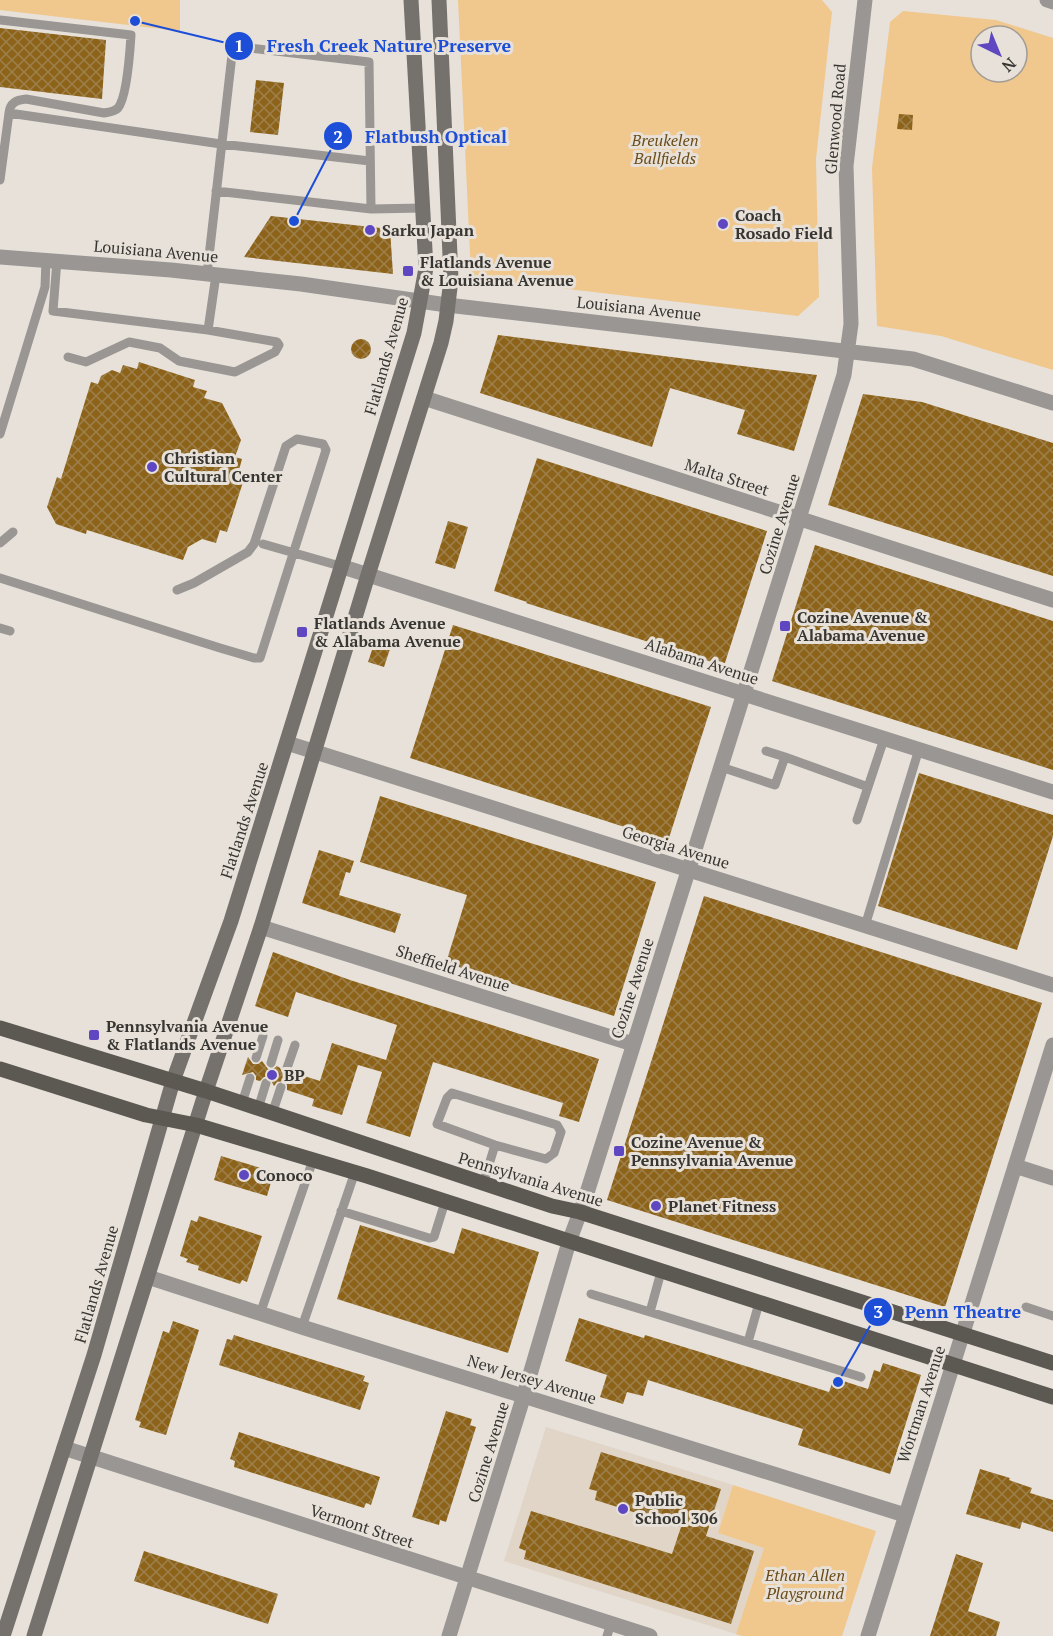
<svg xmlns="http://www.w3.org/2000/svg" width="1053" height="1636" font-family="'PT Serif',serif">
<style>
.built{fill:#e0d5c7}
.green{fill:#f0c78c;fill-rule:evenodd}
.building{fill:url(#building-cross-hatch)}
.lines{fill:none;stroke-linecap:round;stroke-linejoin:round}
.service{stroke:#999693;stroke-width:9}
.minor{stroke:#999693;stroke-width:15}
.secondary{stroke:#75726d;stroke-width:15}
.primary{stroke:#5c5852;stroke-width:15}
.poi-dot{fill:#5e47c0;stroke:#e7e1d9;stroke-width:2}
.labels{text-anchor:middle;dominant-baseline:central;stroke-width:6;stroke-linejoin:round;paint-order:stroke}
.street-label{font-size:16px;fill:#383632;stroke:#e7e1d9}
.park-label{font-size:16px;font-style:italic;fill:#6b4c19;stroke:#e7e1d9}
.poi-label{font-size:16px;font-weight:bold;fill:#383632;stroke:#e7e1d9;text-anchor:start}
.leader{fill:none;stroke:#1d4ed8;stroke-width:2}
.callout-dot{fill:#1d4ed8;stroke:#e7e1d9;stroke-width:2}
.mark-label{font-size:18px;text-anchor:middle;font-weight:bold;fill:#fff}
.callout-label{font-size:18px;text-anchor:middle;font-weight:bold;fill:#1d4ed8;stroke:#e7e1d9;stroke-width:6;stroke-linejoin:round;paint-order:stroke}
</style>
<defs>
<pattern id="building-cross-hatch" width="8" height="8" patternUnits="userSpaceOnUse" patternTransform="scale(1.5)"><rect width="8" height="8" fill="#8d631a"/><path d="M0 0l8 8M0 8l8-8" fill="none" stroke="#9d804c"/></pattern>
</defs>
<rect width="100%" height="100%" fill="#e7e1d9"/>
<!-- built -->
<path class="built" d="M546,1427L733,1485L718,1533L764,1548L736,1634L504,1561Z"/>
<!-- green -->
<path class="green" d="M0,0H180V31L0,10Z
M458,0H822L832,12L816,159L819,297L798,316L474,278L471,274Z
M903,11L996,20L1053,38V370L941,336L877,326L872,168L890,22ZM981,36H1017V72H981Z
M733,1485L876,1531L842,1636H742L736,1634L764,1548L718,1533Z"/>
<!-- building -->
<path class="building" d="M0,28L106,40L102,99L0,87Z
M256,80L284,83L278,135L250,132Z
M899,114L913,115L912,130L897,129Z
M271,216L390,229L393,274L244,257Z
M498,335L758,368L817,375L794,451L737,434L745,410L670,388L652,447L480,393Z
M351 349a10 10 0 1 1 20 0a10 10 0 1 1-20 0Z
M139,362L195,380L193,387L207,391L204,398L222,403L241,440L235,457L242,459L238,474L245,476L227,532L220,530L216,543L202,539L188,547L183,560L87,530L86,534L56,524L47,507L57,477L61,479L91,382L98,384L101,376L112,370L120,373L123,365L137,369Z
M863,394L922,402L1053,443V576L828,505Z
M537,458L767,531L724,666L526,603L527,602L494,591Z
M448,521L468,527L455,569L435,563Z
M815,545L1053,621V770L772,681Z
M453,625L711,707L668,841L410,758Z
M374,644L390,649L384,667L368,662Z
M919,773L1053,815V836L1017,950L878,906Z
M380,796L656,882L614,1016L446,963L467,895L360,862Z
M319,850L354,861L350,873L346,872L339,895L401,914L395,933L302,903Z
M704,896L1042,1003L945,1307L607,1200Z
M273,952L350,980L599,1059L579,1122L559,1116L563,1103L433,1062L410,1137L366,1123L382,1072L358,1065L342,1115L312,1106L314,1099L287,1090V1085L284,1081L277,1082L274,1086L269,1077H264L260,1081L256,1080V1076L253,1072L242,1075L248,1057L253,1064H258L262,1061L268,1069H273L277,1066L280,1068L282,1072L285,1074L292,1072L320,1081L332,1043L386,1060L397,1025L296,992L288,1017L255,1006Z
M221,1156L274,1172L267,1196L214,1180Z
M199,1216L262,1236L247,1282L242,1280L240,1284L198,1270L199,1266L186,1262L188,1259L180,1256L191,1220L197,1222Z
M360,1225L454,1254L462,1228L539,1252L508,1353L337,1299Z
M579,1318L644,1338L645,1335L829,1392L834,1378L868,1389L874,1370L880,1372L883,1363L921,1375L890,1474L798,1445L803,1429L648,1380L643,1396L627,1392L623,1404L600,1397L607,1375L565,1361Z
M173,1321L199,1330L166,1435L139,1427L141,1422L135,1420L163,1331L169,1333Z
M234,1335L365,1376L363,1381L369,1383L360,1410L219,1365L227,1339L232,1340Z
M446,1411L472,1419L470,1425L476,1427L446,1522L440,1520L439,1525L412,1517Z
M239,1432L380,1477L371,1505L366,1503L364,1508L234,1467L235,1461L230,1459Z
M601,1452L721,1489L706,1536L754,1551L731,1624L524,1559L526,1551L519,1548L531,1511L672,1554L681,1527L595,1500L597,1491L589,1489Z
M980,1469L1010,1478L1009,1480L1032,1488L1030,1493L1053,1500V1532L1022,1522L1020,1529L966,1514Z
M144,1551L278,1594L268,1624L134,1581Z
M956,1554L983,1563L968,1611L1000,1622L996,1636H930Z"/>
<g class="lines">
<!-- service -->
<path class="service" d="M0,20L131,35C130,51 127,97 118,108C114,112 109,112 104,113L26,99C16,100 10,103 9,113
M0,180L9,113L221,144L370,161
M371,209L423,208
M57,260L53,311L208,330
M207,274L233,46L369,62L371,209L216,191
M68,357L86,362L129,342L160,348L179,361L235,372L275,352L279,345L277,342L208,330L216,275
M0,434L45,287L46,260
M0,543L13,532
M263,544L340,566
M0,578L220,648L254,658H260L326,450L323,444L297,439L286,446L254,544L248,552L194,583L177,590
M0,628L10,631
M766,751L785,757
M721,767L775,785L785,757L868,787L857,820
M868,787L884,739
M865,926L919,749
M256,1058L263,1036
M271,1063L278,1040
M287,1068L295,1045
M452,1093L557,1125L561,1132L554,1153L546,1159L495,1145L437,1124L447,1098Z
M242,1103L250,1078
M258,1109L266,1083
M272,1114L281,1087
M483,1184L495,1145
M341,1211L429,1238L434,1237L445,1202
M591,1294L650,1312L661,1272
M1026,1307L1053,1316
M650,1312L861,1377
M260,1314L313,1160
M302,1327L355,1172
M748,1342L759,1303
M607,1636L611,1623"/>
<!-- minor -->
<path class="minor" d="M1047,0L1053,2
M0,257L171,270L301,284L447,305L913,359L1053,403
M424,398L1053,600
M340,566L1053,792
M287,743L1053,985
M261,927L633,1044
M1015,1166L1053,1178
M148,1277L305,1328L905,1515
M64,1448L650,1636
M449,1636L524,1395L569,1242L586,1196L844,375L851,324L846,166L865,0
M868,1636L1053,1045"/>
<!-- secondary -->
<path class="secondary" d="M3,1636L94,1355L173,1081L231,921L414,333L426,268L411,0
M34,1636L206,1091L261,927L368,575L441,343L446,321L451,279L439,0"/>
<!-- primary -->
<path class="primary" d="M0,1028L206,1091L552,1206L580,1212L1053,1363
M0,1069L146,1115L196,1125L367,1176L1053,1397"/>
</g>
<!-- markers -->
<g class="poi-dot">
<circle cx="723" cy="224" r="6"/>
<circle cx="370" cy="230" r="6"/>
<rect x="402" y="265" width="12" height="12" rx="3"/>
<circle cx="152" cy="467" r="6"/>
<rect x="779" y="620" width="12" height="12" rx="3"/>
<rect x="296" y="626" width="12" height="12" rx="3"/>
<rect x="88" y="1029" width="12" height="12" rx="3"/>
<circle cx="272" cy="1075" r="6"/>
<rect x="613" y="1145" width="12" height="12" rx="3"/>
<circle cx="244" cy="1175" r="6"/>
<circle cx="656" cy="1206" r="6"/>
<circle cx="623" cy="1509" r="6"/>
</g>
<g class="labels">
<!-- street labels -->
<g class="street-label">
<text transform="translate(835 119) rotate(-85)">Glenwood Road</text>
<text transform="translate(156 251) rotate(5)">Louisiana Avenue</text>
<text transform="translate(639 308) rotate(6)">Louisiana Avenue</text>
<text transform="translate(386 356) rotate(-74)">Flatlands Avenue</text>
<text transform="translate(727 477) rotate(18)">Malta Street</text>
<text transform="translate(779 524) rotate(-73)">Cozine Avenue</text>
<text transform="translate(702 661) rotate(18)">Alabama Avenue</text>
<text transform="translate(244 820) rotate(-72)">Flatlands Avenue</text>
<text transform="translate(676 847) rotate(17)">Georgia Avenue</text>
<text transform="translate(453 968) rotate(18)">Sheffield Avenue</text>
<text transform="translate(632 988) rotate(-72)">Cozine Avenue</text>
<text transform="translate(531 1179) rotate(17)">Pennsylvania Avenue</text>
<text transform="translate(96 1284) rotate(-74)">Flatlands Avenue</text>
<text transform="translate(532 1379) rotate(17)">New Jersey Avenue</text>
<text transform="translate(921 1404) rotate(-72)">Wortman Avenue</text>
<text transform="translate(488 1452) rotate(-73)">Cozine Avenue</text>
<text transform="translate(362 1526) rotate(18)">Vermont Street</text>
</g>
<!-- park labels -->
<g class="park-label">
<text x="665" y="140">Breukelen<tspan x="665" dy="18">Ballfields</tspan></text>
<text x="805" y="1575">Ethan Allen<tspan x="805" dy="18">Playground</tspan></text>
</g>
<!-- poi labels -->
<g class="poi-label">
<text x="735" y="215">Coach<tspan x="735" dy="18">Rosado Field</tspan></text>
<text x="382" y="230">Sarku Japan</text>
<text x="420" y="262">Flatlands Avenue<tspan x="420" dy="18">&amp; Louisiana Avenue</tspan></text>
<text x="164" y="458">Christian<tspan x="164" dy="18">Cultural Center</tspan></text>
<text x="797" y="617">Cozine Avenue &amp;<tspan x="797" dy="18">Alabama Avenue</tspan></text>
<text x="314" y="623">Flatlands Avenue<tspan x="314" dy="18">&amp; Alabama Avenue</tspan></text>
<text x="106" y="1026">Pennsylvania Avenue<tspan x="106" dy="18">&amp; Flatlands Avenue</tspan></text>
<text x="284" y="1075">BP</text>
<text x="631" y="1142">Cozine Avenue &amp;<tspan x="631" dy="18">Pennsylvania Avenue</tspan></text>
<text x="256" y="1175">Conoco</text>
<text x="668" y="1206">Planet Fitness</text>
<text x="635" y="1500">Public<tspan x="635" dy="18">School 306</tspan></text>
</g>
</g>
<!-- callouts -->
<path class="leader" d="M135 21L239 46M294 221L338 136M838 1382L878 1312"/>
<g class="callout-dot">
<circle cx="135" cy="21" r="6"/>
<circle cx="294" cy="221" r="6"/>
<circle cx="838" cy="1382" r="6"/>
<circle cx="239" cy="46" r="15"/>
<circle cx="338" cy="136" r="15"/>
<circle cx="878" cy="1312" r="15"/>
</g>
<g class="mark-label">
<text x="239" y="52">1</text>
<text x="338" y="143">2</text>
<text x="878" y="1318">3</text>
</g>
<g class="callout-label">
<text x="389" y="52">Fresh Creek Nature Preserve</text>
<text x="436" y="143">Flatbush Optical</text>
<text x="963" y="1318">Penn Theatre</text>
</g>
<!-- north arrow -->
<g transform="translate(999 54) rotate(137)"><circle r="28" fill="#e7e1d9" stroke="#a19d96" stroke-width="1.5"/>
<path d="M0-4.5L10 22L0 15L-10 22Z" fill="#5e47c0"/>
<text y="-9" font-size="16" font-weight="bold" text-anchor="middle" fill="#383632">N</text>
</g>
</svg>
